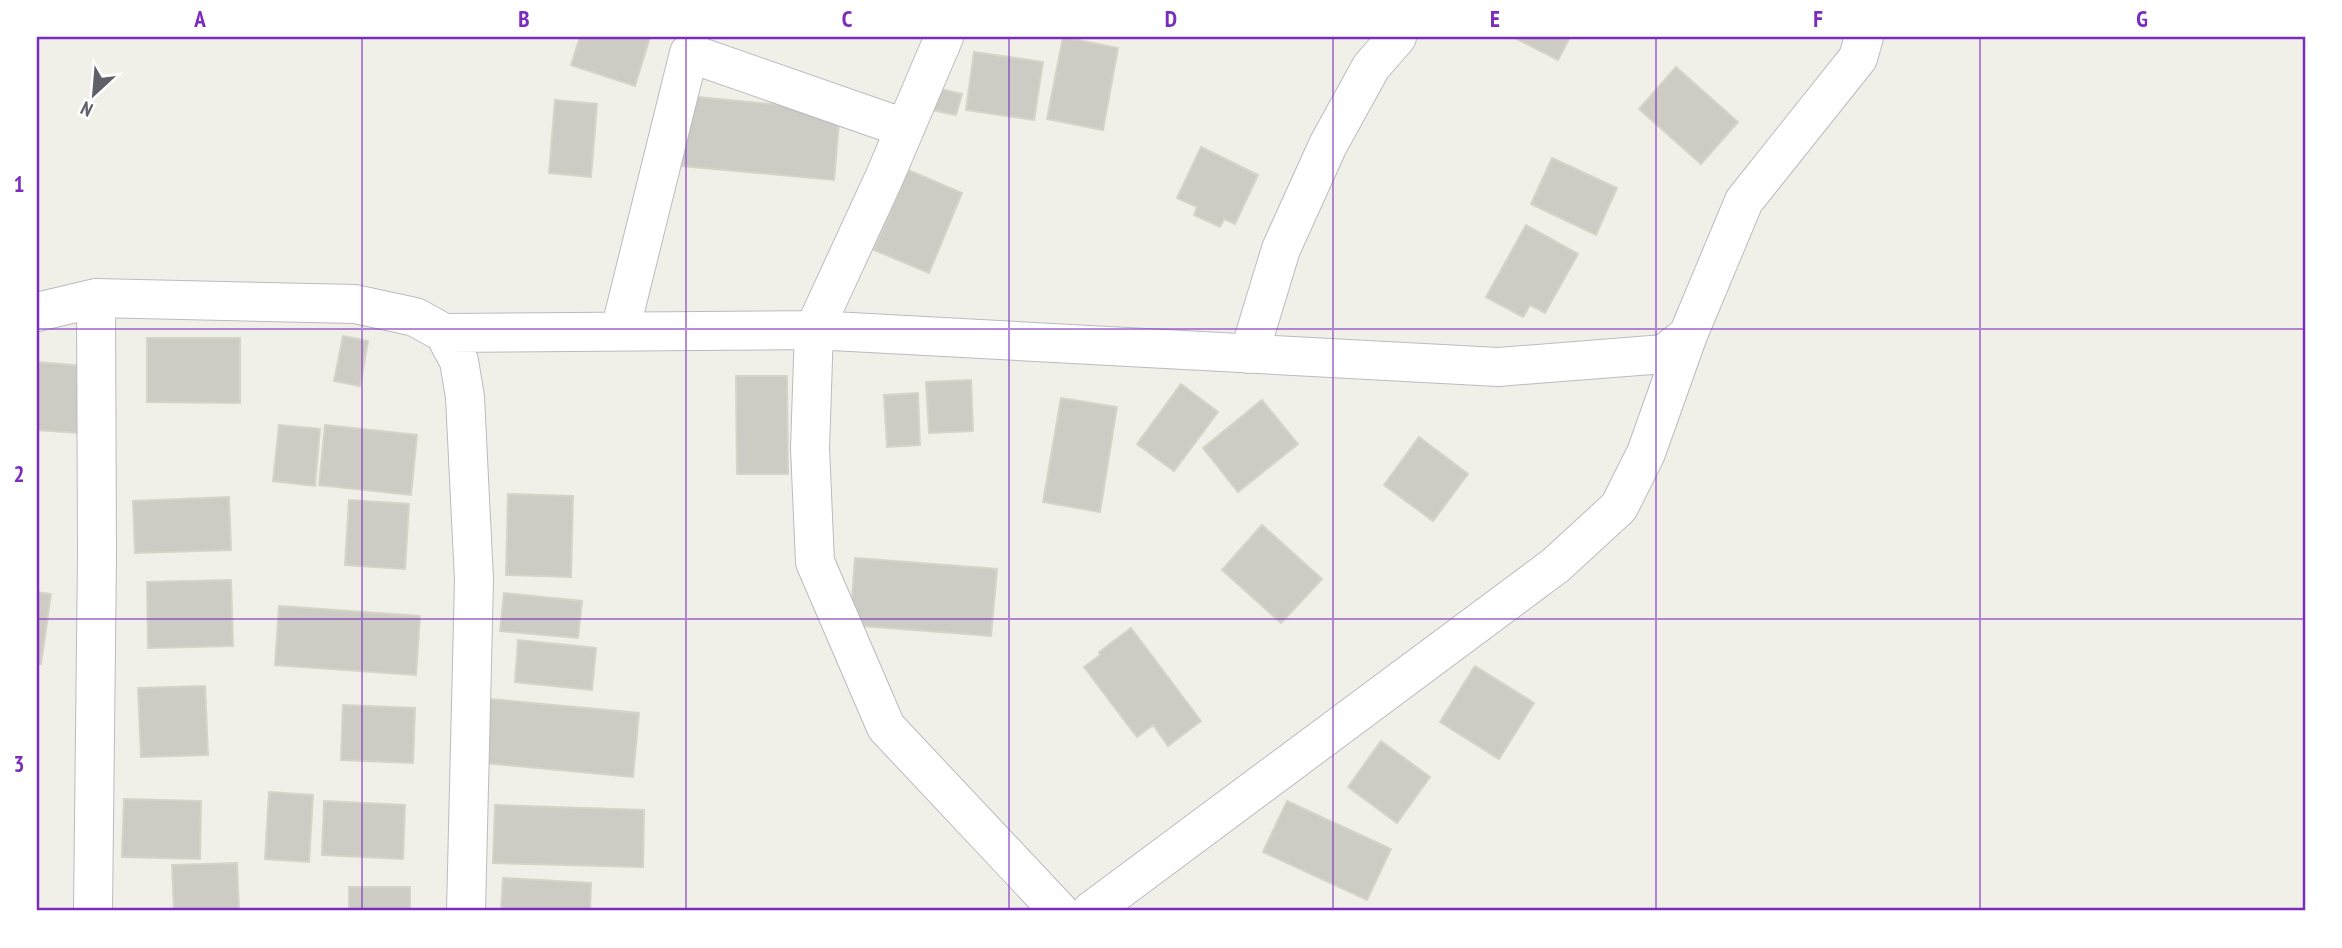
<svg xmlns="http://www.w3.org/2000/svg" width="2342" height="948" font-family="'PT Sans Narrow',sans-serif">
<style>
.building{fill:#cccbc4;stroke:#d6d4c6;stroke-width:2}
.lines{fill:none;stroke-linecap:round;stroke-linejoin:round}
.minor-casing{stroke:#babbc1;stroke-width:40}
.minor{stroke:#fff;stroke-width:38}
.grid{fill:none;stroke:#7b2cbf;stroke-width:2;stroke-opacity:0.55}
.neatline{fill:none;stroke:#7b2cbf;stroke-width:2.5}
.grid-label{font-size:23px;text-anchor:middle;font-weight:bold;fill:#7b2cbf}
</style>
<rect width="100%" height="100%" fill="#f1f0e8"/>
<!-- building -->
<path class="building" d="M580,37H650L635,86L571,65Z
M1063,37L1118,48L1103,130L1047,119Z
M1513,37H1570L1558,60Z
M974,52L1043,62L1034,120L966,110Z
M1676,67L1738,122L1701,164L1639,109Z
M932,87L962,94L956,115L927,109Z
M688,96L840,111L834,180L682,166Z
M555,100L597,104L591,177L549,173Z
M1201,147L1258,175L1235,224L1224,219L1220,227L1194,215L1197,207L1177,198Z
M1552,158L1617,188L1596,235L1531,204Z
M908,170L962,193L929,273L874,250Z
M1526,225L1578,254L1545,313L1530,305L1523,317L1486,297Z
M343,336L368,341L360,386L334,381Z
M147,338H240V403L147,402Z
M37,362L83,366L78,433L37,430Z
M736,376H787L788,474H737Z
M971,380L973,431L929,433L926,382Z
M1181,384L1218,412L1174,471L1137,444Z
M918,393L920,445L887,447L884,395Z
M1061,398L1117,407L1100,512L1043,502Z
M1262,400L1298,444L1238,492L1203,448Z
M279,425L320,429L315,486L273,481Z
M325,425L417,435L411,495L319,485Z
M1419,437L1468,474L1433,521L1384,485Z
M508,494L573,496L571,577L506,575Z
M229,497L231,550L135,553L133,501Z
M349,500L409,504L405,569L345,565Z
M1262,525L1322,579L1281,623L1222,570Z
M855,558L997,569L991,636L850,625Z
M231,580L233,646L148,648L147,582Z
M37,592L51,594L41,664H37Z
M504,593L582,601L578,638L500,631Z
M279,606L420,616L416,675L275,665Z
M1131,628L1201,721L1168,746L1153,725L1137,737L1084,667L1100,655L1099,652Z
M518,640L596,648L592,690L515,682Z
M1475,666L1534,703L1499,759L1440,722Z
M205,686L208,755L141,757L138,688Z
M490,699L639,713L633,777L484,763Z
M343,705L415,708L413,763L341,760Z
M1381,741L1430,777L1397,823L1348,787Z
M269,792L313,795L309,862L265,859Z
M124,799L201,801L200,859L122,857Z
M324,801L405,805L403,859L322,855Z
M1287,801L1391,849L1367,900L1263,852Z
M495,805L644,810L643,867L493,863Z
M237,863L239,911H174L172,865Z
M503,878L591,883L590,911H501Z
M349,887H410V911H349Z"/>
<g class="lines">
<defs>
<path id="minor" d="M37,312L96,298L355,304L415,317L444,333L814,330L884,178L944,37
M620,331L689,53L904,128
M444,333L459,361L465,397L474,580L466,911
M1249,354L1281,249L1328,145L1371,67L1397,37
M93,911L97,556L96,298
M1059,911L886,727L815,562L810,448L814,330L1498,367L1664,354L1688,335
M1091,911L1556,565L1619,507L1646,453L1688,335L1744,201L1858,58L1864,37"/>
</defs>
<!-- minor casing -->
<use href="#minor" class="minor-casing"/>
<!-- minor -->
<use href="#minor" class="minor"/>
</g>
<!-- grid -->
<path class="grid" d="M362,37V911M686,37V911M1009,37V911M1333,37V911M1656,37V911M1980,37V911M37,329H2305M37,619H2305"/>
<!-- border -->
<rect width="2342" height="948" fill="none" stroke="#ffffff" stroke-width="77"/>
<!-- north arrow -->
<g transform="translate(94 94) rotate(206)" stroke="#ffffff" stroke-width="5" paint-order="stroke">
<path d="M0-5L12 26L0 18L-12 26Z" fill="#5f6168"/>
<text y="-10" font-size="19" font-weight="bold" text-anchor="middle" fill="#5f6168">N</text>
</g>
<rect x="38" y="38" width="2266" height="871" class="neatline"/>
<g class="grid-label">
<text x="200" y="27">A</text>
<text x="524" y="27">B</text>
<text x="847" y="27">C</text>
<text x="1171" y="27">D</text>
<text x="1495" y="27">E</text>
<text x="1818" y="27">F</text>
<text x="2142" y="27">G</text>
<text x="19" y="192">1</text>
<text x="19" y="482">2</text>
<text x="19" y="772">3</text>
</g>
</svg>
